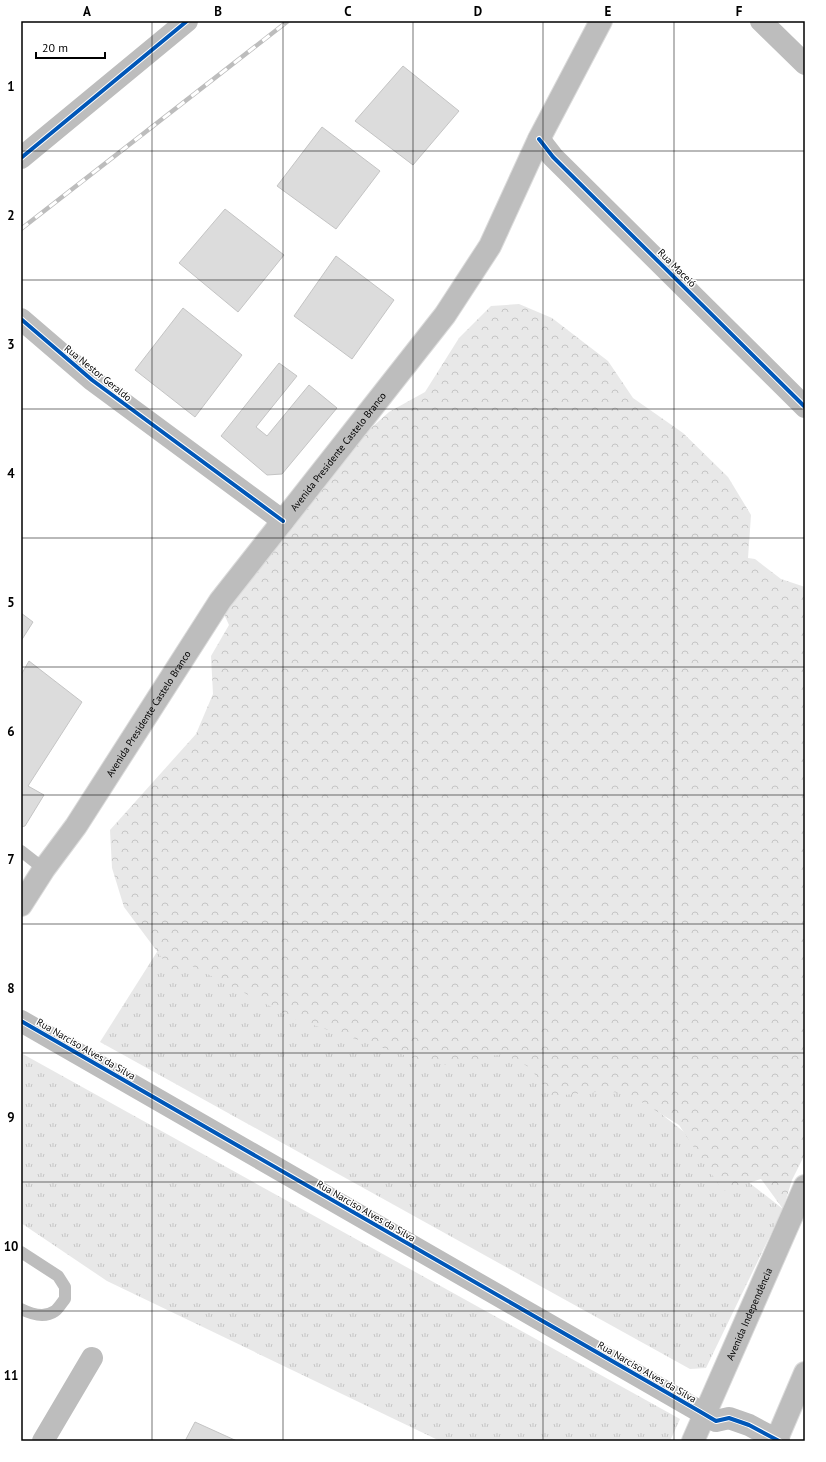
<svg xmlns="http://www.w3.org/2000/svg" width="826" height="1462" font-family="'PT Sans',sans-serif">
<style>
.grass{fill:url(#grass-tufts)}
.forest{fill:url(#forest-crowns)}
.building{fill:#dcdcdc;stroke:#c4c4c4}
.lines{fill:none;stroke-linecap:round;stroke-linejoin:round}
.primary-casing{stroke:#dbdbdb;stroke-width:24}
.lane{stroke:#bdbdbd;stroke-width:12}
.street{stroke:#bdbdbd;stroke-width:22}
.primary{stroke:#bdbdbd;stroke-width:22}
.rail-casing{stroke:#bdbdbd;stroke-width:4.5}
.rail{stroke:#fff;stroke-width:3;stroke-dasharray:9;stroke-linecap:butt}
.cycleway-casing{stroke:#fff;stroke-width:6}
.cycleway{stroke:#0057b8;stroke-width:4}
.grid{fill:none;stroke:#000;stroke-width:1;stroke-opacity:0.55}
.labels{text-anchor:middle;dominant-baseline:central;stroke-width:3;stroke-linejoin:round;paint-order:stroke}
.street-label{font-size:10px;fill:#000;stroke:#fff}
.neatline{fill:none;stroke:#000;stroke-width:1.5}
.grid-label{font-size:13px;text-anchor:middle;font-weight:bold;fill:#000}
</style>
<defs>
<pattern id="grass-tufts" width="24" height="20" patternUnits="userSpaceOnUse"><rect width="24" height="20" fill="#e8e8e8"/><path d="M3 7l-1-3M5 7V3M7 7l1-3M15 17l-1-3M17 17v-4M19 17l1-3" fill="none" stroke="#c5c5c5"/></pattern>
<pattern id="forest-crowns" width="20" height="18" patternUnits="userSpaceOnUse"><rect width="20" height="18" fill="#e8e8e8"/><path d="M2 6a3 3 0 1 1 6 0M12 15a3 3 0 1 1 6 0" fill="none" stroke="#c5c5c5"/></pattern>
</defs>
<rect width="100%" height="100%" fill="#fff"/>
<!-- grass -->
<path class="grass" d="M255,797L783,1209L706,1368L690,1369L100,1042Z
M21,1053L680,1419L670,1441H440L107,1281L21,1223Z"/>
<!-- forest -->
<path class="forest" d="M519,304L552,318L608,361L633,398L683,433L728,477L751,515L748,558L755,559L781,579L805,587V1154L792,1180L783,1209L761,1179L723,1191L679,1125L630,1095L607,1091L552,1096L529,1067L503,1054L446,1065L413,1058L295,1019L192,966L174,972L170,976L165,962L124,907L112,868L110,830L196,734L213,694L211,656L229,625L224,614L340,467L337,464L360,438L389,412L425,392L459,338L491,306Z"/>
<!-- building -->
<path class="building" d="M403,66L459,111L413,165L355,121Z
M322,127L380,171L336,229L277,186Z
M225,209L284,255L238,312L179,263Z
M336,256L394,300L352,359L294,316Z
M183,308L242,355L195,417L135,370Z
M279,363L297,376L256,427L267,436L309,385L337,408L282,474L267,475L221,436Z
M21,613L33,622L21,641Z
M29,661L82,702L28,786L44,795L25,826L21,827V675Z
M195,1422L237,1441H185Z"/>
<g class="lines">
<defs>
<g id="primary">
<path id="s1" d="M21,905L44,869L76,826L220,601L445,315L490,246L539,139L601,21"/>
<path id="s2" d="M693,1441L805,1186"/>
<path d="M776,1441L805,1373"/>
</g>
</defs>
<!-- primary casing -->
<use href="#primary" class="primary-casing"/>
<!-- lane -->
<path class="lane" d="M21,851L44,869
M21,1252L58,1276L65,1287V1299C62,1302 59,1308 55,1311C45,1318 31,1314 21,1309"/>
<!-- street -->
<path class="street" d="M761,21L805,64
M539,139L553,157L805,407
M21,158L187,21
M21,319L92,380L283,521
M21,1021L699,1411L716,1421L729,1418L749,1425L779,1441
M43,1441L92,1358"/>
<!-- primary -->
<use href="#primary" class="primary"/>
<defs>
<path id="rail" d="M21,229L288,21"/>
</defs>
<!-- rail casing -->
<use href="#rail" class="rail-casing"/>
<!-- rail -->
<use href="#rail" class="rail"/>
<defs>
<path id="cycleway" d="M539,139L553,157L805,407
M21,158L187,21
M21,319L92,380L283,521
M21,1021L699,1411L716,1421L729,1418L749,1425L779,1441"/>
</defs>
<!-- cycleway casing -->
<use href="#cycleway" class="cycleway-casing"/>
<!-- cycleway -->
<use href="#cycleway" class="cycleway"/>
</g>
<!-- grid -->
<path class="grid" d="M152,21V1441M283,21V1441M413,21V1441M543,21V1441M674,21V1441M21,151H805M21,280H805M21,409H805M21,538H805M21,667H805M21,795H805M21,924H805M21,1053H805M21,1182H805M21,1311H805"/>
<g class="labels">
<!-- street labels -->
<g class="street-label">
<text transform="translate(677 268) rotate(45)">Rua Maceió</text>
<text transform="translate(98 373) rotate(39)">Rua Nestor Geraldo</text>
<text stroke="none"><textPath href="#s1" startOffset="554">Avenida Presidente Castelo Branco</textPath></text>
<text stroke="none"><textPath href="#s1" startOffset="230">Avenida Presidente Castelo Branco</textPath></text>
<text transform="translate(86 1049) rotate(30)">Rua Narciso Alves da Silva</text>
<text transform="translate(366 1211) rotate(30)">Rua Narciso Alves da Silva</text>
<text stroke="none"><textPath href="#s2" startOffset="139">Avenida Independência</textPath></text>
<text transform="translate(647 1372) rotate(30)">Rua Narciso Alves da Silva</text>
</g>
</g>
<!-- border -->
<rect width="826" height="1462" fill="none" stroke="#ffffff" stroke-width="44"/>
<!-- scale -->
<path d="M36 52v6h69v-6" fill="none" stroke="#000000" stroke-width="2"/>
<text x="42" y="52" font-size="12" fill="#000000" stroke="#ffffff" stroke-width="3" paint-order="stroke">20 m</text>
<rect x="22" y="22" width="782" height="1418" class="neatline"/>
<g class="grid-label">
<text x="87" y="16">A</text>
<text x="218" y="16">B</text>
<text x="348" y="16">C</text>
<text x="478" y="16">D</text>
<text x="608" y="16">E</text>
<text x="739" y="16">F</text>
<text x="11" y="91">1</text>
<text x="11" y="220">2</text>
<text x="11" y="349">3</text>
<text x="11" y="478">4</text>
<text x="11" y="607">5</text>
<text x="11" y="736">6</text>
<text x="11" y="864">7</text>
<text x="11" y="993">8</text>
<text x="11" y="1122">9</text>
<text x="11" y="1251">10</text>
<text x="11" y="1380">11</text>
</g>
</svg>
